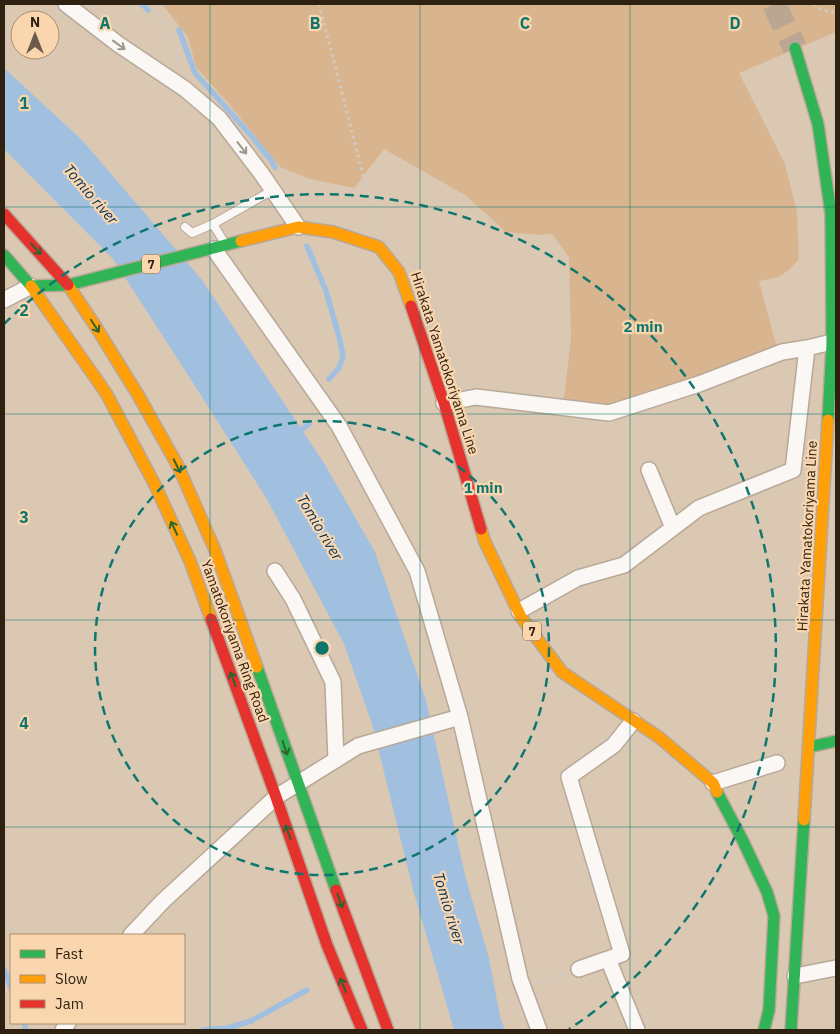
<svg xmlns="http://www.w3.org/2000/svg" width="840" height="1034" font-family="'IBM Plex Sans',sans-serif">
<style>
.green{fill:#d8b58f}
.water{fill:#a1c0df}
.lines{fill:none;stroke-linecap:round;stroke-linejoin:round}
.stream{stroke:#a1c0df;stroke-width:5.5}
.primary-tunnel{stroke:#b9a793;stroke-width:24;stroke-dasharray:24 12;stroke-linecap:butt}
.lane-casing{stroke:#b8a898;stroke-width:10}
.street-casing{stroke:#b8a898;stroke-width:18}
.fast-casing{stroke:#b8a898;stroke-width:14}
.slow-casing{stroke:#b8a898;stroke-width:14}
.jam-casing{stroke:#b8a898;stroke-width:14}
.path{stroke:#d2ccc6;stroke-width:3;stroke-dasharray:2.5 4;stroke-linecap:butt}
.lane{stroke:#faf7f4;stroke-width:8}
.street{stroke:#faf7f4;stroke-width:15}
.fast{stroke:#30b455;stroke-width:11}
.slow{stroke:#ff9f0a;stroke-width:11}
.jam{stroke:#e5322d;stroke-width:11}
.oneway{stroke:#9f978e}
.oneway2{stroke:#2f6330}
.grid{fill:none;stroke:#0f766e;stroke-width:1;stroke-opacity:0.55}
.ring{fill:none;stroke:#0f766e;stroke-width:2.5;stroke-dasharray:9 6}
.labels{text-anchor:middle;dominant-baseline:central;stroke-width:4.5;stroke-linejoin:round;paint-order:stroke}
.shield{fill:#fad6af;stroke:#6c5741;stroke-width:1}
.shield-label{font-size:12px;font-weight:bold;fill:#2f2112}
.street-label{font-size:14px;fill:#2f2112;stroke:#fad6af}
.water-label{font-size:15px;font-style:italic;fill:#00335c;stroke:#fad6af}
.grid-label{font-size:16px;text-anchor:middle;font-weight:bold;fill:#0f766e;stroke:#fad6af;stroke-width:4.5;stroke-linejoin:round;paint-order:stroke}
.centre{fill:#0f766e;stroke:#fad6af;stroke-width:2.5}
.ring-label{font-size:15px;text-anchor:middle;font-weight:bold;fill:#0f766e;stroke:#fad6af;stroke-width:4.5;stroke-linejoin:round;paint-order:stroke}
</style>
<rect width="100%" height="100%" fill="#dbc8b3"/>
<!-- green -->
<path class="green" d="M162,4H836V32L739,73L785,164L797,212L799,259L790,269L779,277L759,281L777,348L622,406H579L564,399L571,338L569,257L552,234L540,235L506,232L465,195L384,149L354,188L310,179L280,167L229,104L196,67L188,37Z"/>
<!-- water -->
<path class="water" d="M4,68L82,140L202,280L324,463L375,552L426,700L466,879L489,958L500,1016L505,1030H454L414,893L372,724L344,644L268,501L195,386L113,259L4,149Z"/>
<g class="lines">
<!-- stream -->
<path class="stream" d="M142,4L148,10
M179,30L195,73L248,132L271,160L275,167
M307,246L326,291L340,340L343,356L339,368L329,379
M297,433L309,424
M4,969L11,988
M24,1023L26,1030
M203,1030L228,1028L251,1021L307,990"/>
<!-- primary-tunnel -->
<path class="primary-tunnel" d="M774,4L795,48"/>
<defs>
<path id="lane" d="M185,227L192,233L213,224
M224,242L213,224L273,190"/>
<path id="street" d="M66,4L118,44L185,89L219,118L261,173L298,227
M214,249L339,426L417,571L460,717L520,979L539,1030
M4,300L31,286
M444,403L476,397L609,413L699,384L782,352L807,348
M649,470L673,528
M275,571L293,599L333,682L336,760
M519,611L578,578L624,565L699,508L793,470L807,348L836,341
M713,783L777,763
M131,935L163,901L276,797L358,746L460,717
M608,959L637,1030
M579,969L622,954L569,777L614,745L633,721
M795,976L836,968
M63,1030L68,1023"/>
<path id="fast" d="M795,48L818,124L831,214L832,343L828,420
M4,255L31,286L68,285L241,241
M257,667L336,890
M809,747L836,741
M717,792L742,839L767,892L774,916L769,1010L764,1030
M791,1030L804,820"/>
<path id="slow" d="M241,241L298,227L333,232L379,247L399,272L411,306
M68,285L96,327L138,395L178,466L215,550L257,667
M31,286L106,393L154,483L190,561L211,619
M481,529L485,542L521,617L562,672L660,738L713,783L717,792
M804,820L828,420"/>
<path id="jam" d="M4,214L68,285
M411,306L444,403L481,529
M211,619L276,797L327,945L362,1030
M336,890L388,1030"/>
</defs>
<!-- lane casing -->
<use href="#lane" class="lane-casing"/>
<!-- street casing -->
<use href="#street" class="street-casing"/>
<!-- fast casing -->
<use href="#fast" class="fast-casing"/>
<!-- slow casing -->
<use href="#slow" class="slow-casing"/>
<!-- jam casing -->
<use href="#jam" class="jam-casing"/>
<!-- path -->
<path class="path" d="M152,4L176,47L180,66
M319,4L367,190L378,225
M814,4L822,10L836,13
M779,747V739L788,740
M781,824L783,778
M763,833L767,782
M770,846L775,780
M537,983L564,974"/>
<!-- lane -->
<use href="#lane" class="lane"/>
<!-- street -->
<use href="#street" class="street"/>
<!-- fast -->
<use href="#fast" class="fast"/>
<!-- slow -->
<use href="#slow" class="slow"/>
<!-- jam -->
<use href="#jam" class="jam"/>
</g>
<!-- one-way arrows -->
<defs><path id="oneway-shaft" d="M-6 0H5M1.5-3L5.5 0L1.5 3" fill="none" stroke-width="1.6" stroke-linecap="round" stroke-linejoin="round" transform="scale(1.25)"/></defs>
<g class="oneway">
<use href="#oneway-shaft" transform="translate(119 45) rotate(36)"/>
<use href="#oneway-shaft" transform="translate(242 148) rotate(52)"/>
</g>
<g class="oneway2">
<use href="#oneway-shaft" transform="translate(36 249) rotate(48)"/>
<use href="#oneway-shaft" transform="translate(95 326) rotate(57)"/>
<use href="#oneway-shaft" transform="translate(177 466) rotate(63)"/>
<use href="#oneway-shaft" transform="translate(174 528) rotate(-115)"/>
<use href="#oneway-shaft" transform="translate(233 679) rotate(-110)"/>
<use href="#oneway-shaft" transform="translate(285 748) rotate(71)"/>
<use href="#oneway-shaft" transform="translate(288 832) rotate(-109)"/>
<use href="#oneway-shaft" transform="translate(340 901) rotate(70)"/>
<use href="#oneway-shaft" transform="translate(343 985) rotate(-112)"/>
</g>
<!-- grid -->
<path class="grid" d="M210,4V1030M420,4V1030M630,4V1030M4,207H836M4,414H836M4,620H836M4,827H836"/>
<!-- distance rings -->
<g class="ring">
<circle cx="322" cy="648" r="227"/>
<path d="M4 324A454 454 0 1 1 569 1029"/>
</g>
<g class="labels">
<!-- shield labels -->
<g class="shield">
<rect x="142" y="254.5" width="18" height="19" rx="4"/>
<rect x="523" y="621.5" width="18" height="19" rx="4"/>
</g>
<g class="shield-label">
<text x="151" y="264">7</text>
<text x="532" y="631">7</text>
</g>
<!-- street labels -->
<g class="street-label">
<text transform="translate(445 363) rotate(72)">Hirakata Yamatokoriyama Line</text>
<text transform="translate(807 536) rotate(-87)">Hirakata Yamatokoriyama Line</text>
<text transform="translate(235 641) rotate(70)">Yamatokoriyama Ring Road</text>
</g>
<!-- water labels -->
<g class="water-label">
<text transform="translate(91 194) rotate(49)">Tomio river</text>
<text transform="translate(320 527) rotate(59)">Tomio river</text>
<text transform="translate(449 908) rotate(73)">Tomio river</text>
</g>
</g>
<g class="grid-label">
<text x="105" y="29">A</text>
<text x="315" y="29">B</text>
<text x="525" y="29">C</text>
<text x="735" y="29">D</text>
<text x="24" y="109">1</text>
<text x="24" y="316">2</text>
<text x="24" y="523">3</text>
<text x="24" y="729">4</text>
</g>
<circle cx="322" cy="648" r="8" class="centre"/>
<g class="ring-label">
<text x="643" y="332">2 min</text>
<text x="483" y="493">1 min</text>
</g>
<!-- border -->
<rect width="840" height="1034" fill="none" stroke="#2f2112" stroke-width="10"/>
<!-- legend -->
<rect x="10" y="934" width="175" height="90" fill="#fad6af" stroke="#a98e70"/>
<rect x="20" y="950" width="25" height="8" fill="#30b455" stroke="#a98e70"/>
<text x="55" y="959" font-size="15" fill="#2f2112">Fast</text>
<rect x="20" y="975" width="25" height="8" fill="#ff9f0a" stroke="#a98e70"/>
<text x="55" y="984" font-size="15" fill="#2f2112">Slow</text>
<rect x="20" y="1000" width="25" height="8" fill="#e5322d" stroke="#a98e70"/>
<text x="55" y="1009" font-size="15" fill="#2f2112">Jam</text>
<!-- north arrow -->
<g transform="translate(35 35)"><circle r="24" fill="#fad6af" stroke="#a98e70"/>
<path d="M0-4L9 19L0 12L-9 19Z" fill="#6b5b4a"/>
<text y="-8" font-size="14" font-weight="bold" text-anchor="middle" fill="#2f2112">N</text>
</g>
</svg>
